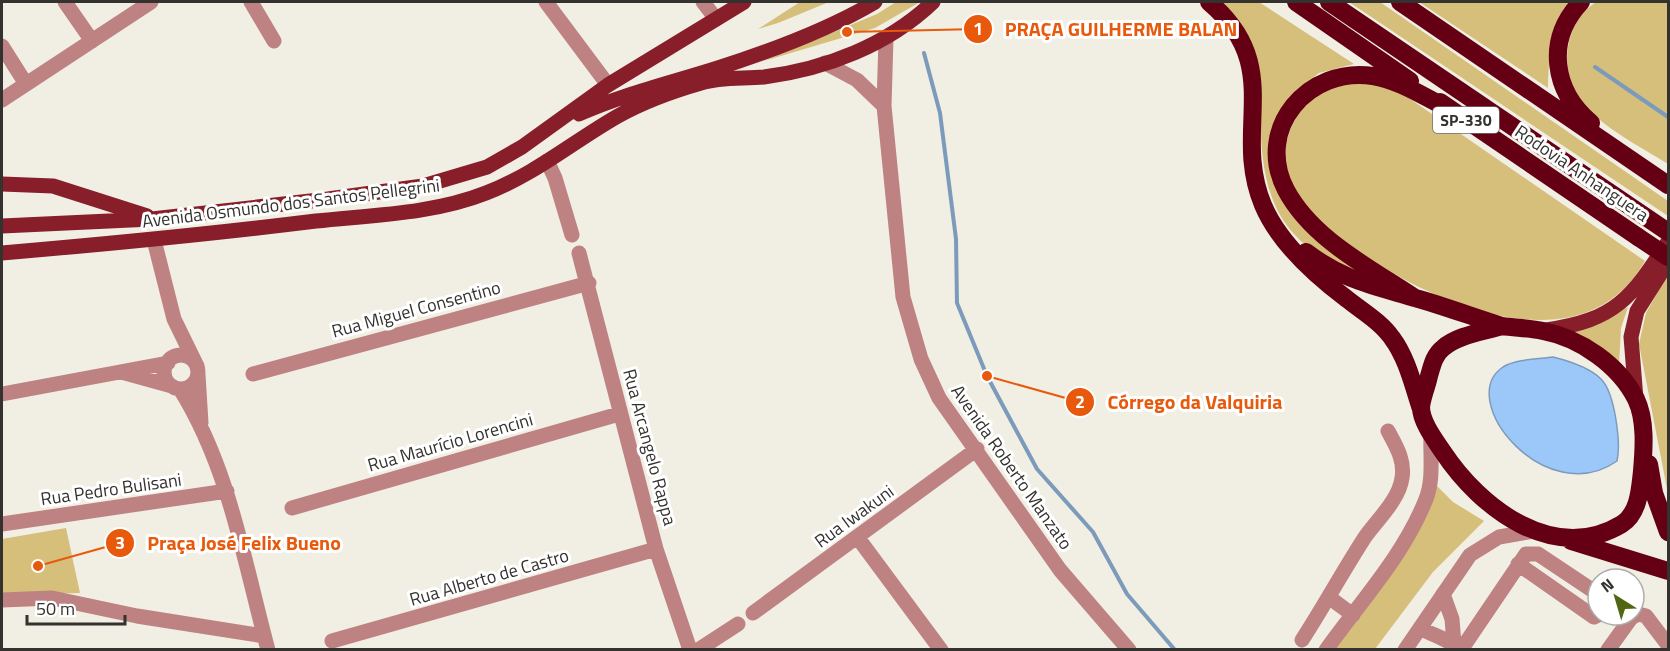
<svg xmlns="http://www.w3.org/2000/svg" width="1670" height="651" font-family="'Titillium Web',sans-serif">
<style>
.green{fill:#d6bf7b}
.water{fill:#9bc8f8;stroke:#7c9bbb;stroke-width:1.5}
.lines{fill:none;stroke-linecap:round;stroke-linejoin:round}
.stream{stroke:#7c9bbb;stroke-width:4}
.minor{stroke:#bd8281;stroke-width:15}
.major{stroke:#871e2a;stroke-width:15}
.highway{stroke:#650014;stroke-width:18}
.highway-bridge{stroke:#650014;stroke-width:18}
.labels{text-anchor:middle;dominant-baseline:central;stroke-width:6;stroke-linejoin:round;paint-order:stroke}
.shield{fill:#fff;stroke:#70706d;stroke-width:1.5}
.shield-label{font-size:16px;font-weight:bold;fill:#33322e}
.street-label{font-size:18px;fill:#33322e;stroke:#fff}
.leader{fill:none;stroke:#e8590c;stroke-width:2}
.callout-dot{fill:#e8590c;stroke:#fff;stroke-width:2}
.mark-label{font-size:18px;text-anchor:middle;font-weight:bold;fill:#fff}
.callout-label{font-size:20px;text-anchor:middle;font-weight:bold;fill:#e8590c;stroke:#fff;stroke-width:6;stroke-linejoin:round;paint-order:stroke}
</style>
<rect width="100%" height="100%" fill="#f1eee3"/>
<!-- green -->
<path class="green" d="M800,2H829L778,23L758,29Z
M896,2H920L875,28L764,61L877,14Z
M1218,2H1259L1354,64L1319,73L1293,93L1272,127L1269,144L1272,174L1366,276C1351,269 1335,263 1320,255C1264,221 1261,165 1260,107C1259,89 1261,70 1255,52C1247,31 1234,17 1218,2Z
M1349,2H1380L1668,201V216Z
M1419,2H1570C1550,28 1549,56 1548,88Z
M1596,2H1668V164C1626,137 1558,109 1568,47C1571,28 1580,13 1596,2Z
M1357,81L1386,86L1403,94L1645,261C1583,369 1438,306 1359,252C1338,237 1313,220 1298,198C1272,158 1288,112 1326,88C1334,83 1348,83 1357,81Z
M1667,275L1668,276V494L1639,344L1646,313Z
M1628,307L1621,328L1619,366L1575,332L1600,323Z
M1435,484L1453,502L1484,521L1433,572L1375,649L1328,650Z
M66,528L80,593L2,595V539Z"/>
<!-- water -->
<path class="water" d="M1553,357C1569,361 1589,367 1601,379C1615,393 1621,443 1617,461C1546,511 1454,400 1503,367C1516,359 1539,359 1553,357Z"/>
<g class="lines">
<!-- stream -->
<path class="stream" d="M924,53L940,113L956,239L957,303L987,376L1037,469L1093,532L1127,594L1175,650
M1595,67L1668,117"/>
<!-- minor -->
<path class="minor" d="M65,2L92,41
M251,2L274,41
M546,2L608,85
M703,2L716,19
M886,38L884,106L903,297L921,359L939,398L1060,570L1129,650
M2,46L26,84
M825,63L857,80L884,106
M2,100L151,2
M547,161L555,178L572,235
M154,240L174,319L196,364
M579,253L656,549L690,650
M164 372a17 17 0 1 1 34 0a17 17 0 1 1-34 0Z
M125,373L172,386
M253,374L589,283
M198,375L201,423
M180,389C229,467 244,561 268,650
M2,394L168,363
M292,508L619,414
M2,524L227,491
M858,538L941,650
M1518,564L1594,617L1598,615
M1443,594L1452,619L1454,644
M1330,598L1353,615
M2,600L52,598L137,616L264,636
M753,613L977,449
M1420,628C1432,635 1451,640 1459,650
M1302,640C1324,606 1343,571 1365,537C1377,520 1399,500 1402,478C1405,460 1396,446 1388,431
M332,641L656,549
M698,650L738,624
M1326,650C1361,601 1404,555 1426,499C1434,479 1430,455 1431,434
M1405,650L1470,555L1499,537L1534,531
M1461,650L1526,554H1538L1598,594
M1608,650L1631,618L1638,614L1646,616L1668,645"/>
<!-- major -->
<path class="major" d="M579,114C624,94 671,83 718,68C771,51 828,30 875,2
M2,184L53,186L147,216
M2,226L152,219L328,199L423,186L487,167L522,147L608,85L744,2
M2,253C107,244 211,234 316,221C372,215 433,214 486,193C534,175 574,141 618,116C643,102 673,91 701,83C721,77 744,79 764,77C826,69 888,45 933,2
M1546,330C1616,320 1631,298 1668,242
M1636,399L1631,337L1637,311L1668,262"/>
<!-- highway -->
<path class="highway" d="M1209,2C1286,67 1231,129 1263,205C1279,243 1315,275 1347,299C1362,311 1381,322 1392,338C1407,358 1413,385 1421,409
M1296,2L1410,81
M1329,2L1668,232
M1400,2L1668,185
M1581,2C1545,40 1553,91 1591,123
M1440,102L1638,237
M1306,252C1343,280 1371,285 1415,298C1444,306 1473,317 1502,326
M1415,298C1370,268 1312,239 1286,190C1254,128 1309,66 1373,76C1399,80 1426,98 1449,109
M1502,326C1516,328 1530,328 1543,331C1580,338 1619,365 1636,399C1646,420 1644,448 1642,471C1640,489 1639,513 1622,524C1554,565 1480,508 1443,452C1435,440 1421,422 1421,407C1422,397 1427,386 1429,376C1432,366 1434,355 1443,348C1458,335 1483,332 1502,326Z
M1649,464L1654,493L1668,532
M1571,541L1668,571"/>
<!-- highway-bridge -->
<path class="highway-bridge" d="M1638,237L1668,257"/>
</g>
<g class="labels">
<!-- shield labels -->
<rect class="shield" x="1433" y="107" width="66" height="26" rx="4.5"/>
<g class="shield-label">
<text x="1466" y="120">SP-330</text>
</g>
<!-- street labels -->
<g class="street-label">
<text transform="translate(1582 173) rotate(34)">Rodovia Anhanguera</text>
<text transform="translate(291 203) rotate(-7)">Avenida Osmundo dos Santos Pellegrini</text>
<text transform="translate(416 309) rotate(-15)">Rua Miguel Consentino</text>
<text transform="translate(450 442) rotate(-16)">Rua Maurício Lorencini</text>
<text transform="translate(650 447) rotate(75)">Rua Arcangelo Rappa</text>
<text transform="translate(1012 467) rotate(55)">Avenida Roberto Manzato</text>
<text transform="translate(111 489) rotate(-8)">Rua Pedro Bulisani</text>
<text transform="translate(854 516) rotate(-36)">Rua Iwakuni</text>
<text transform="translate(489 577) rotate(-16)">Rua Alberto de Castro</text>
</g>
</g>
<!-- callouts -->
<path class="leader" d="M847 32L978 29M987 376L1080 402M38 566L120 543"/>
<g class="callout-dot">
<circle cx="847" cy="32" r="6"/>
<circle cx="987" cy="376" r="6"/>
<circle cx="38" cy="566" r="6"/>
<circle cx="978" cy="29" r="15"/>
<circle cx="1080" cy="402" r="15"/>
<circle cx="120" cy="543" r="15"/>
</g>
<g class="mark-label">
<text x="978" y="35">1</text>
<text x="1080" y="408">2</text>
<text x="120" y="549">3</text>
</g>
<g class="callout-label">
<text x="1121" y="36">PRAÇA GUILHERME BALAN</text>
<text x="1195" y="409">Córrego da Valquiria</text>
<text x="244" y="550">Praça José Felix Bueno</text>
</g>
<!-- border -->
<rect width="1670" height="651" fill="none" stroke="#33322e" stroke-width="6"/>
<!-- north arrow -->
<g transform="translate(1616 597) rotate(323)"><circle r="28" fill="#ffffff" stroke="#adadab" stroke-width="1.5"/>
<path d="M0-4.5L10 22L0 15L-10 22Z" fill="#516613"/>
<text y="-9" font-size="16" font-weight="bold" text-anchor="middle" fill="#33322e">N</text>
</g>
<!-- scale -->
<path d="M27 615v9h98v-9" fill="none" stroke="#33322e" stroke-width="3"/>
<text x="36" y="615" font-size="18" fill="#33322e" stroke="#ffffff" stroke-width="4.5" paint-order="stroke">50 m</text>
</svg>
